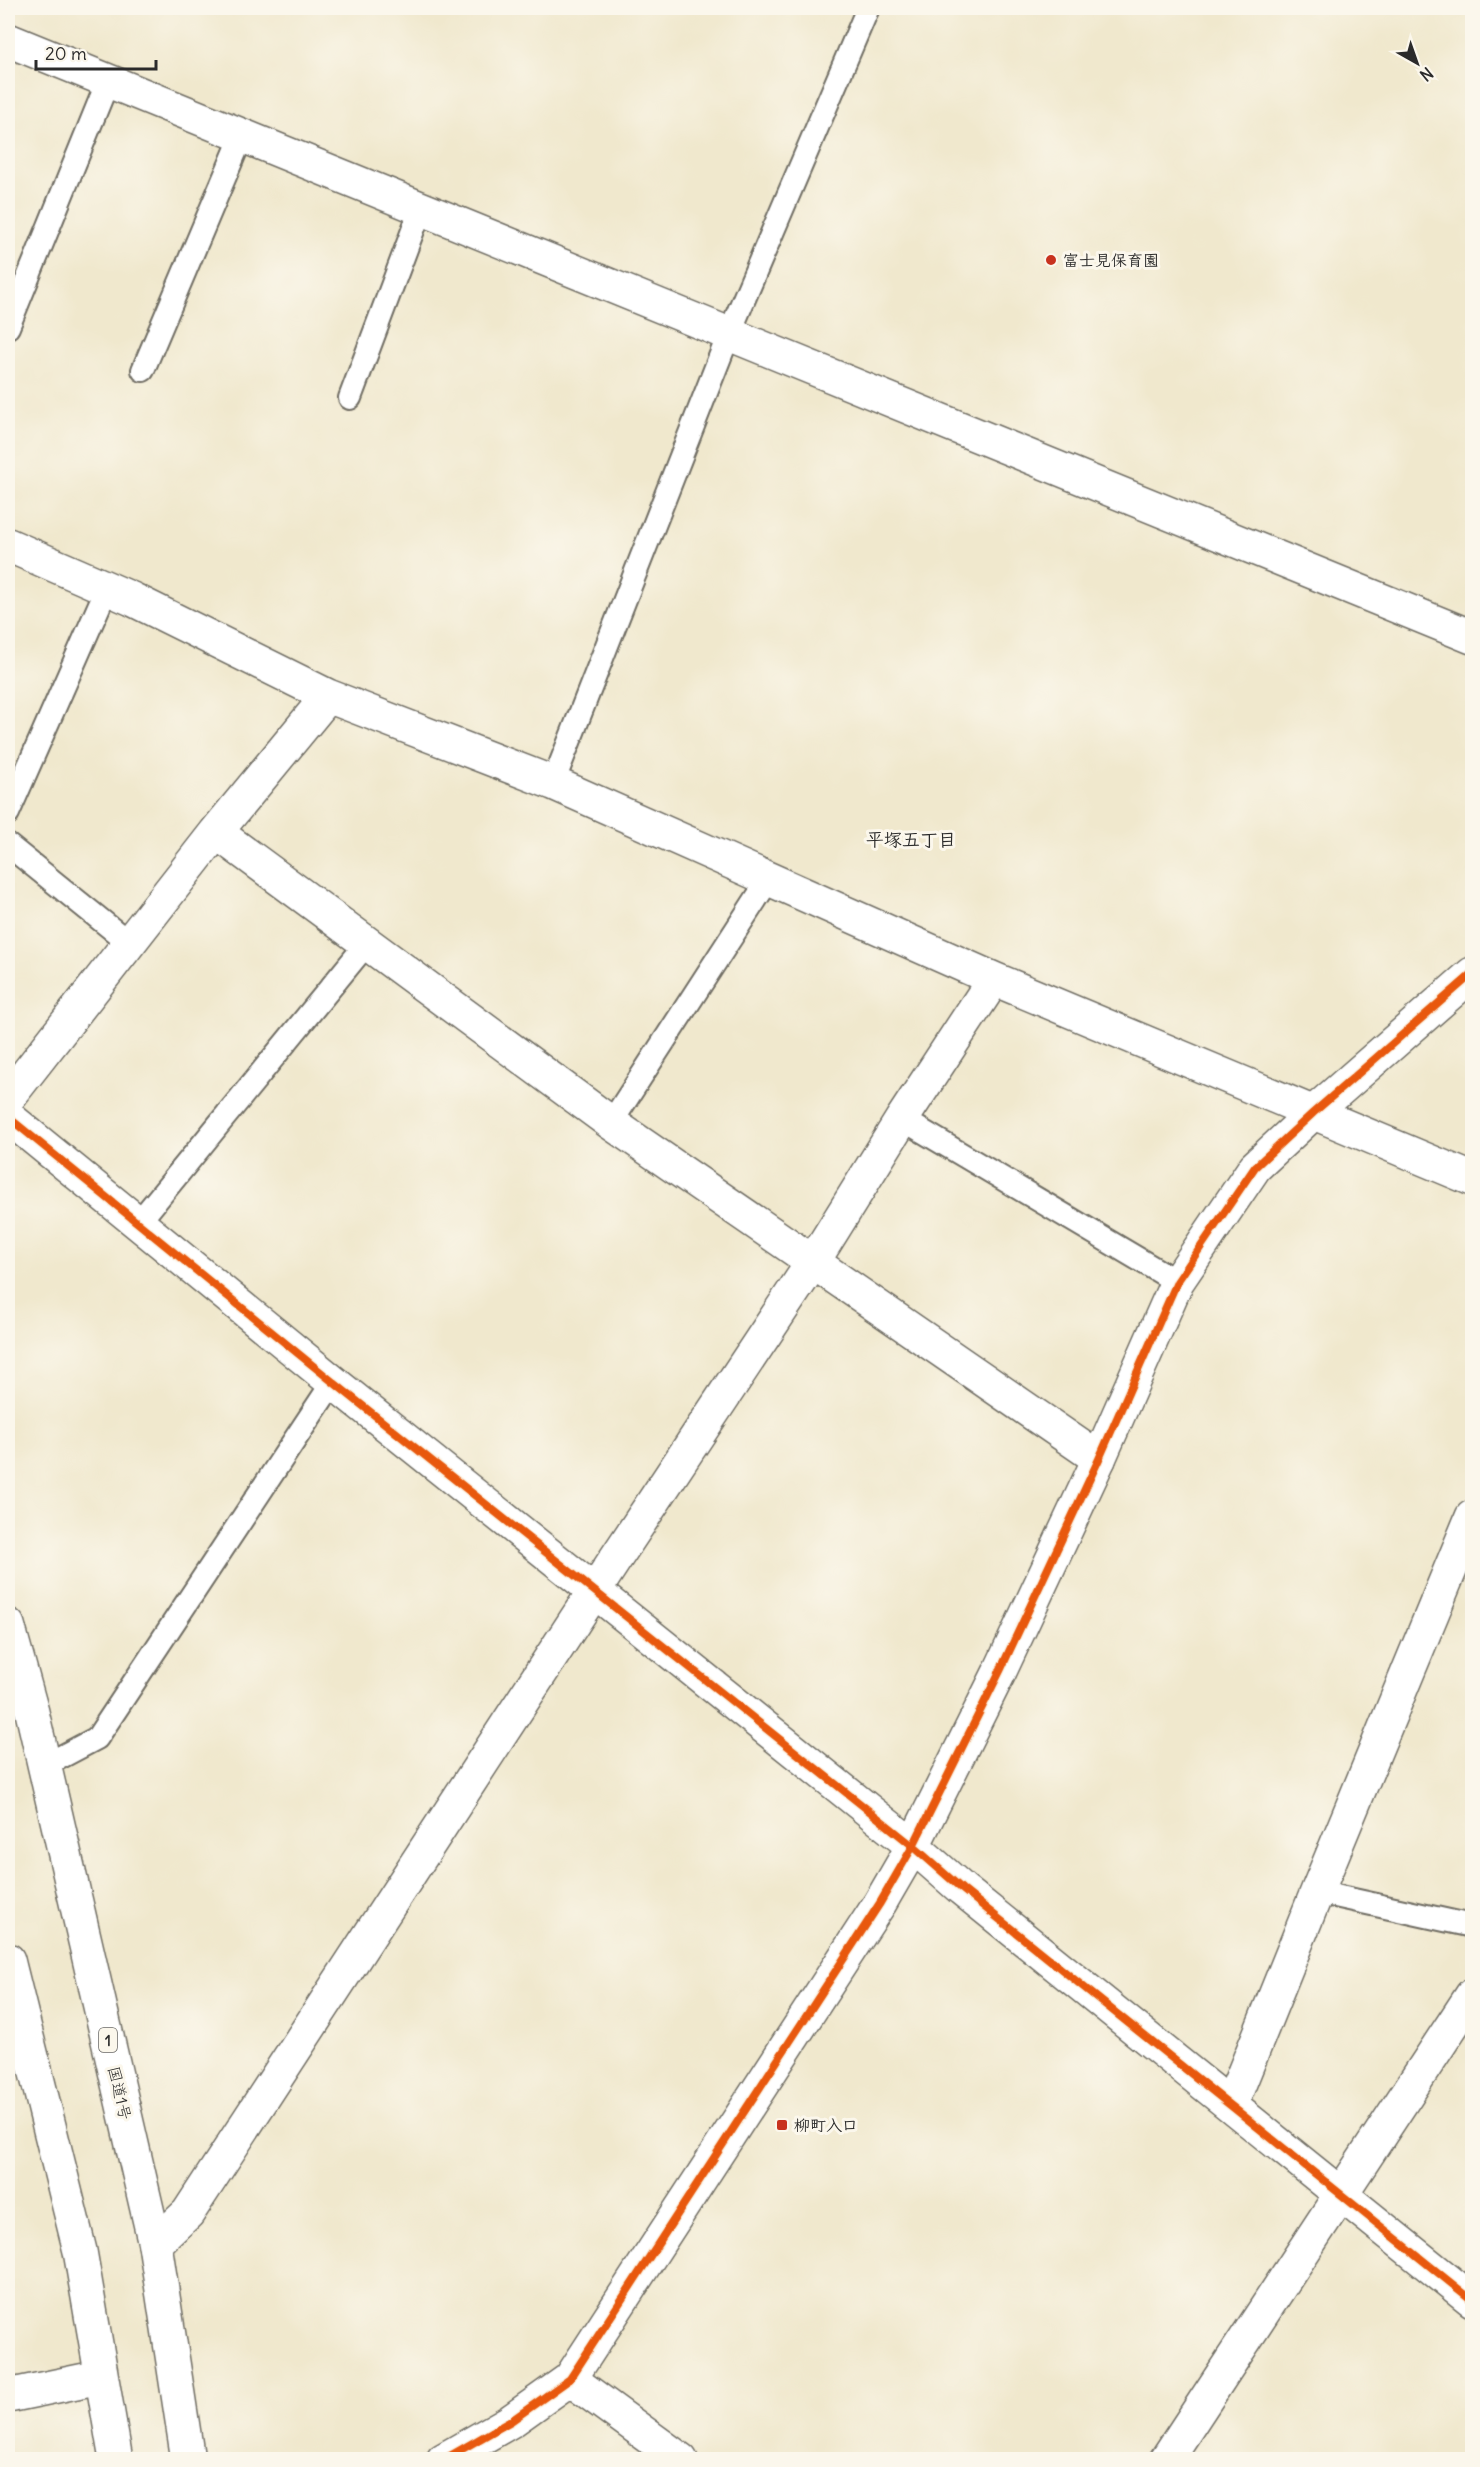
<svg xmlns="http://www.w3.org/2000/svg" width="1480" height="2467" font-family="Delius,'Klee One',sans-serif">
<style>
.lines{fill:none;stroke-linecap:round;stroke-linejoin:round}
.lane-casing{stroke:#706d64;stroke-width:26}
.street-casing{stroke:#706d64;stroke-width:36}
.secondary-casing{stroke:#706d64;stroke-width:36}
.highway-casing{stroke:#706d64;stroke-width:36}
.lane{stroke:#fff;stroke-width:22}
.street{stroke:#fff;stroke-width:33}
.secondary{stroke:#fff;stroke-width:33}
.highway{stroke:#fff;stroke-width:33}
.cycleway-casing{stroke:#fbf7ec;stroke-width:11}
.cycleway{stroke:#e8590c;stroke-width:8}
.poi-dot{fill:#c8321e;stroke:#fbf7ec;stroke-width:2}
.labels{text-anchor:middle;dominant-baseline:central;stroke-width:6;stroke-linejoin:round;paint-order:stroke}
.shield{fill:#fbf7ec;stroke:#696865;stroke-width:1.5}
.shield-label{font-size:15px;font-weight:bold;fill:#2b2b2b}
.poi-label{font-size:16px;font-weight:bold;fill:#2b2b2b;stroke:#fbf7ec;text-anchor:start}
.street-label{font-size:16px;fill:#2b2b2b;stroke:#fbf7ec}
.neighbourhood-label{font-size:18px;font-weight:bold;fill:#2b2b2b;stroke:#fbf7ec}
</style>
<rect width="100%" height="100%" fill="#fbf7ec"/>
<filter id="ink" filterUnits="userSpaceOnUse"><feTurbulence type="fractalNoise" baseFrequency=".0167" numOctaves="2"/><feDisplacementMap in="SourceGraphic" scale="12" xChannelSelector="R" yChannelSelector="G"/><feConvolveMatrix kernelMatrix="1 2 1 2 8 2 1 2 1" color-interpolation-filters="sRGB"/></filter>
<filter id="wash" filterUnits="userSpaceOnUse"><feTurbulence type="fractalNoise" baseFrequency=".008" numOctaves="4" result="noise"/><feDisplacementMap in="SourceGraphic" scale="24" xChannelSelector="R" yChannelSelector="G"/><feGaussianBlur stdDeviation="1.35" result="paint"/><feColorMatrix in="noise" values="0 0 0 0 0 0 0 0 0 0 0 0 0 0 0 0 0 1.4 0 .05"/><feComposite in="paint" operator="in"/></filter>
<g filter="url(#wash)">
<rect width="100%" height="100%" fill="#f0e8cd"/>
</g>
<g filter="url(#ink)">
<g class="lines">
<defs>
<path id="lane" d="M8,327L108,81
M143,370L242,136
M350,398L421,209
M553,783L729,334L868,8
M8,813L107,588
M8,845L128,942
M902,1119L1177,1282
M611,1123L769,879
M138,1223L368,942
M44,1766L97,1738L333,1382
M1317,1892L1472,1926"/>
<path id="street" d="M8,40L1472,637
M8,545L132,599L328,696L553,783L994,979L1472,1179
M216,832L611,1123L1099,1459
M8,1098L216,832L328,696
M1231,2105L1317,1892L1472,1517
M155,2244L188,2213L614,1561L813,1262L902,1119L994,979
M570,2379L681,2460
M8,2396L100,2377
M1166,2460L1472,1995"/>
<path id="secondary" d="M8,1117L333,1382L913,1846L962,1889L1472,2300
M443,2460L511,2421L570,2379L880,1903L913,1846L1000,1671L1099,1459L1177,1282L1255,1167L1313,1113L1472,974"/>
<path id="highway" d="M8,1625L32,1712L155,2244L188,2460
M8,1960L80,2251L116,2460"/>
</defs>
<!-- lane casing -->
<use href="#lane" class="lane-casing"/>
<!-- street casing -->
<use href="#street" class="street-casing"/>
<!-- secondary casing -->
<use href="#secondary" class="secondary-casing"/>
<!-- highway casing -->
<use href="#highway" class="highway-casing"/>
<!-- lane -->
<use href="#lane" class="lane"/>
<!-- street -->
<use href="#street" class="street"/>
<!-- secondary -->
<use href="#secondary" class="secondary"/>
<!-- highway -->
<use href="#highway" class="highway"/>
<defs>
<path id="cycleway" d="M8,1117L333,1382L913,1846L962,1889L1472,2300
M443,2460L511,2421L570,2379L880,1903L913,1846L1000,1671L1099,1459L1177,1282L1255,1167L1313,1113L1472,974"/>
</defs>
<!-- cycleway casing -->
<use href="#cycleway" class="cycleway-casing"/>
<!-- cycleway -->
<use href="#cycleway" class="cycleway"/>
</g>
</g>
<!-- markers -->
<g class="poi-dot">
<circle cx="1051" cy="260" r="6"/>
<rect x="776" y="2119" width="12" height="12" rx="3"/>
</g>
<g class="labels">
<!-- shield labels -->
<rect class="shield" x="99" y="2028" width="18" height="24" rx="4.5"/>
<g class="shield-label">
<text x="108" y="2040">1</text>
</g>
<!-- poi labels -->
<g class="poi-label">
<text x="1063" y="260">富士見保育園</text>
<text x="794" y="2125">柳町入口</text>
</g>
<!-- street labels -->
<g class="street-label">
<text transform="translate(120 2093) rotate(77)">国道1号</text>
</g>
<!-- neighbourhood labels -->
<g class="neighbourhood-label">
<text x="911" y="839">平塚五丁目</text>
</g>
</g>
<!-- margin -->
<rect width="1480" height="2467" fill="none" stroke="#fbf7ec" stroke-width="30"/>
<!-- north arrow -->
<g transform="translate(1417 63) rotate(140)" stroke="#fbf7ec" stroke-width="4.5" paint-order="stroke">
<path d="M0-4.5L10 22L0 15L-10 22Z" fill="#2b2b2b"/>
<text y="-9" font-size="16" font-weight="bold" text-anchor="middle" fill="#2b2b2b">N</text>
</g>
<!-- scale -->
<path d="M36 60v9h120v-9" fill="none" stroke="#2b2b2b" stroke-width="3"/>
<text x="45" y="60" font-size="18" fill="#2b2b2b" stroke="#fbf7ec" stroke-width="4.5" paint-order="stroke">20 m</text>
</svg>
